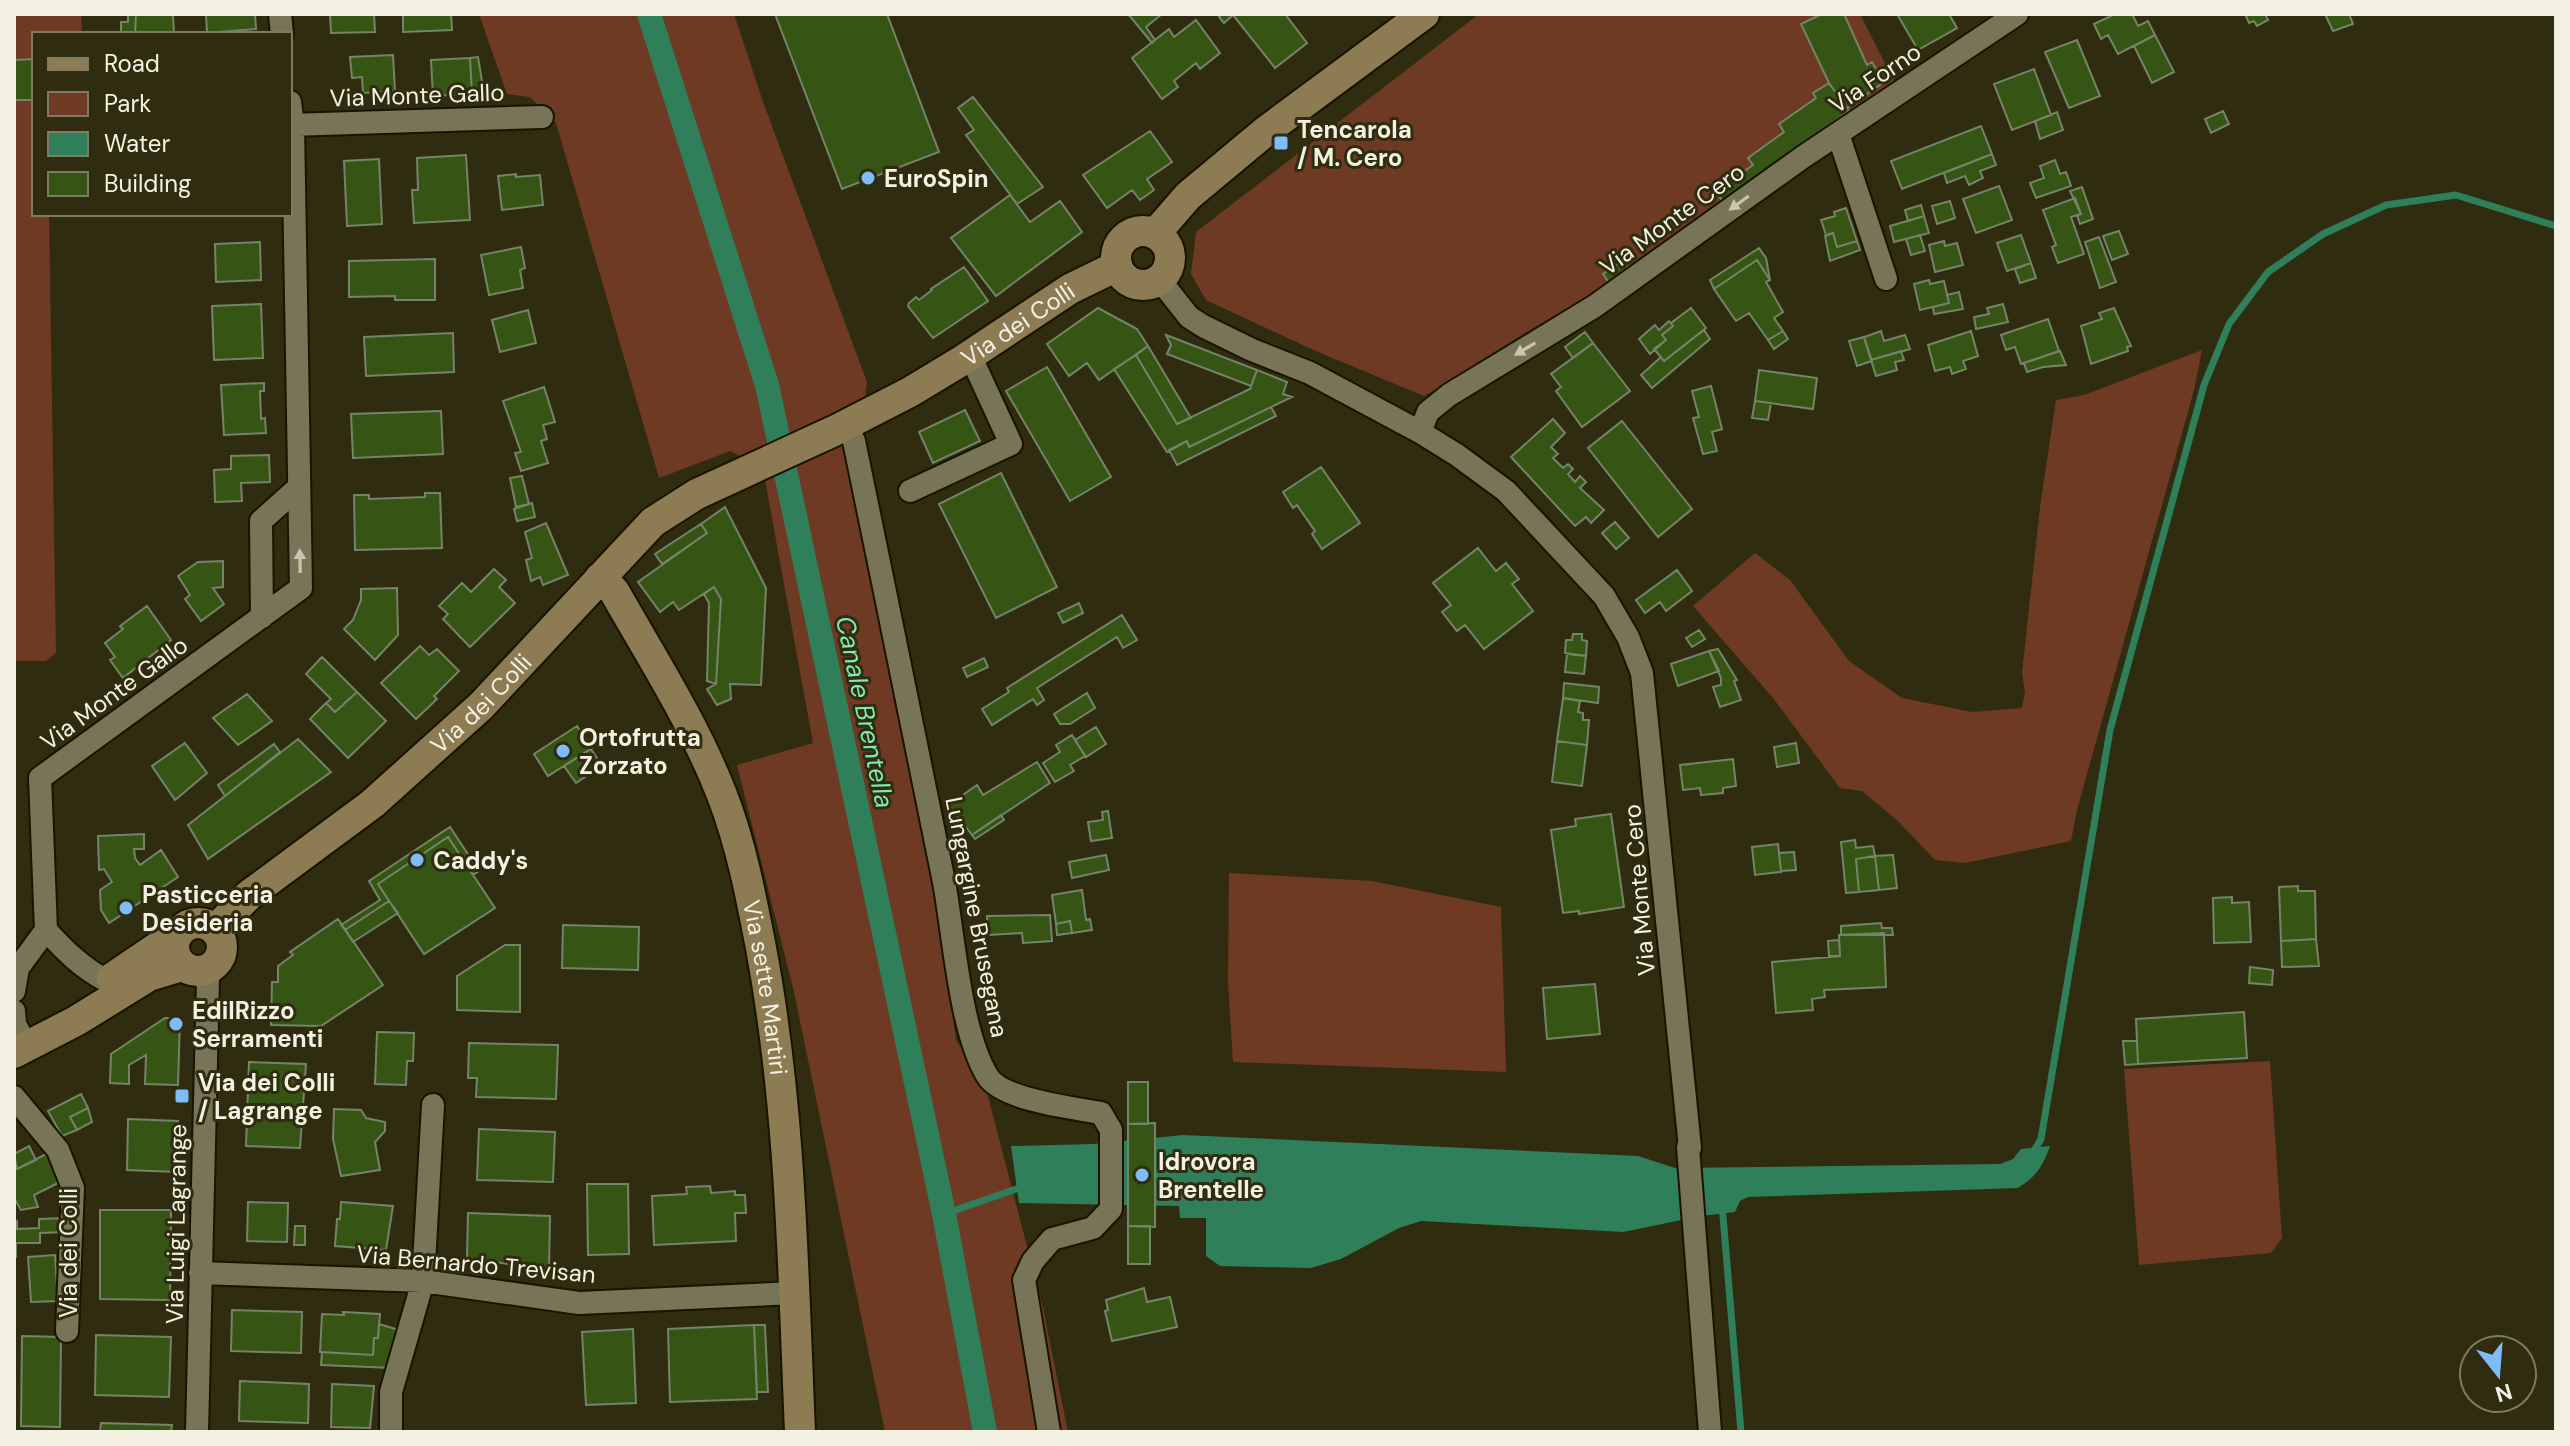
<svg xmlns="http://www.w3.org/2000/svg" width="2570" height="1446" font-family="'DM Sans',sans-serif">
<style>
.green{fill:#6f3a23}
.water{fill:#2f7f5b}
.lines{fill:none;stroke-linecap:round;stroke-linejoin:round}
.stream{stroke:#2f7f5b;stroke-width:7}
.canal{stroke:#2f7f5b;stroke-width:24}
.building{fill:#365414;stroke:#758469;stroke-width:2}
.minor-casing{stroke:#181400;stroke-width:26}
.secondary-casing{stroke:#181400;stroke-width:34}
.minor{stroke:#787457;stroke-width:22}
.secondary{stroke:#8d7c53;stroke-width:30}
.oneway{fill:#c8c5b1}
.poi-dot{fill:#7fbdfa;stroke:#302c10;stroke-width:3}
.labels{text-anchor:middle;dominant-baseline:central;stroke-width:6;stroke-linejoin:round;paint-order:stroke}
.street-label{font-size:24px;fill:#f3f1e1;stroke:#302c10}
.poi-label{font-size:24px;font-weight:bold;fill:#f3f1e1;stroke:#302c10;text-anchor:start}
.water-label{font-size:26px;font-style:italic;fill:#7eebb6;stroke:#302c10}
</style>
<rect width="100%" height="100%" fill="#302c10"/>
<!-- green -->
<path class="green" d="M14,14H81L82,34H34V214H49L56,653L46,661H14Z
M479,14H734L762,99L867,382L861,423L900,715L937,908L956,1040L984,1081L1043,1308L1068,1432H885L794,992L737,765L813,743L763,469L730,451L659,478L556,123L530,97L507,94Z
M1479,14H1860L1897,87L1553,323L1424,396L1318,352L1206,300L1191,274L1196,232Z
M2202,350L2194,390L2077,810L2071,841L1965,863L1935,860L1898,821L1862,791L1840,788L1773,698L1693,606L1755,553L1790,580L1849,661L1902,698L1972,712L2022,708L2025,692L2022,673L2040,507L2056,400L2084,395Z
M1229,873L1372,881L1501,907L1506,1072L1233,1062L1228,981Z
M2270,1061L2282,1238L2271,1253L2139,1265L2124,1069Z"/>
<!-- water -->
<path class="water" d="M1183,1135L1638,1156L1675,1168L2000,1164L2013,1159L2021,1149L2050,1146C2043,1166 2036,1177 2018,1188L1748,1197L1740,1201L1735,1212L1701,1216L1623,1232L1421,1221L1399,1228L1341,1259L1311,1268L1220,1266L1206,1256V1218H1180L1179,1206L1019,1203L1011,1146L1093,1144Z"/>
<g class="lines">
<!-- stream -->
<path class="stream" d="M2032,1154L2041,1139L2110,730L2204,385L2229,324L2268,272L2323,234L2386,205L2456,195L2556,226
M1722,1204L1741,1432
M944,1214L1025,1186"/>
<!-- canal -->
<path class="canal" d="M649,14L767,385L944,1214L985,1432"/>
</g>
<!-- building -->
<path class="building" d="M128,14H136L135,33L121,34V22H128Z
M136,14H173L174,34H135Z
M206,14H255L256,29L207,33Z
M330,14H374L375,32L331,33Z
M403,14H451L452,30L403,32Z
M775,14H887L939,152L842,189Z
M1128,14H1162L1146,27L1155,40L1152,43Z
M1222,14H1285L1307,43L1275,68L1233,15L1224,23L1219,17Z
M1822,14H1844L1867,65L1872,62L1884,82L1847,108L1829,83L1801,24Z
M1897,14H1949L1957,28L1918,50Z
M2115,14H2132L2138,26L2148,21L2155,35L2118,54L2108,35L2101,39L2094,24Z
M2245,14H2265L2268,20L2257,26L2254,21L2249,23Z
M2325,14H2349L2353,24L2333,31Z
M1196,20L1220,53L1200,69L1196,63L1174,81L1178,87L1162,99L1132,58L1169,29L1174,37Z
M2155,35L2174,72L2152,83L2134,46Z
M2077,40L2100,96L2069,108L2045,52Z
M393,55L395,91L363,93L362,77L352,78L350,57Z
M478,57L484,93L472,94L470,58Z
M470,58L472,94L433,96L431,60Z
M34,59V100H14V60Z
M2034,69L2051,115L2012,130L1994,84Z
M1829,83L1849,111L1723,202L1716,191L1753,165L1748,158L1784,132L1779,124L1816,98L1813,93Z
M973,97L1043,187L1017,204L966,135L974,130L958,108Z
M2223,111L2229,124L2211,133L2205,119Z
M2057,112L2063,130L2040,139L2035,121Z
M1981,126L1992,154L1902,189L1891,161Z
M1150,131L1172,162L1147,179L1154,190L1140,200L1132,190L1107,208L1083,175Z
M1992,154L1996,165L1980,171L1983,178L1969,185L1965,176L1947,183L1944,173Z
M466,155L470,220L414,223L412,190H418L417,158Z
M379,159L382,224L347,226L344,161Z
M2055,160L2060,174L2066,172L2071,186L2036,198L2030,183L2044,178L2040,166Z
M516,174V177L540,175L543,205L502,210L498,176Z
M1999,186L2012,220L1976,233L1963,199Z
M2082,187L2093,219L2080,224L2077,215L2081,214L2070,191Z
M1010,195L1030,222L1060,201L1082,232L996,296L951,238Z
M2075,198L2081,214L2071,217L2084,254L2058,263L2052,247L2056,245L2043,210Z
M1950,201L1955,218L1937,224L1932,206Z
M1921,205L1924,216L1908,221L1905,210Z
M1846,208L1857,241L1837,247L1833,233L1826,235L1821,220L1835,216L1834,212Z
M1924,216L1929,233L1894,242L1890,226Z
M2119,231L2128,254L2112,260L2103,236Z
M1833,233L1837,247L1857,241L1860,250L1830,261L1825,236Z
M1920,235L1925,251L1911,255L1906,239Z
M2021,235L2031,263L2007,271L1997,243Z
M2099,237L2116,282L2100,288L2085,242Z
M1944,241L1945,246L1957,243L1963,265L1935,272L1929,245Z
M260,242L261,280L216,282L215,244Z
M521,247L525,268L520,270L523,288L489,295L481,255Z
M1759,248L1766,258L1770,280L1757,260L1714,289L1710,280Z
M435,259V300H395V296L349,297V261Z
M1757,260L1770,280L1766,282L1783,312L1774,318L1783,331L1768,340L1749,313L1736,321L1714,289Z
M1623,261L1632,275L1613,288L1603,274Z
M2031,263L2036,278L2020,283L2015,269Z
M964,267L988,301L933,338L908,306L909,303L916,297L919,300L932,290L931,289Z
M1929,280L1930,284L1944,281L1949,303L1920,310L1914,284Z
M1959,292L1963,309L1934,314L1933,307L1949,303L1947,295Z
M261,304L263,358L214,360L212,306Z
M2003,304L2008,322L1976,329L1974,317L1989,314L1987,308Z
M1098,308L1137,329L1148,346L1099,380L1087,363L1069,376L1047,344Z
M1691,308L1706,328L1664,361L1654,349L1666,340L1662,335L1673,326L1671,323Z
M2114,308L2131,346L2127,347L2128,351L2091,364L2081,326L2102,319L2099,313Z
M528,310L536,343L500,352L492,320Z
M2048,319L2059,351L2021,364L2015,347L2006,350L2001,335Z
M1669,321L1673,326L1662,335L1666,340L1650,354L1639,339L1655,325L1659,330Z
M1704,330L1710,339L1652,388L1641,375L1661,357L1664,361Z
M1783,331L1788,339L1774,349L1768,340Z
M1881,331L1884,341L1905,335L1910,349L1871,360L1864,337Z
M1971,331L1978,356L1963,361L1966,369L1952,374L1950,367L1935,371L1928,345Z
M1585,332L1593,343L1573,358L1565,347Z
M453,333L454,372L366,376L364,337Z
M1166,335L1257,370L1251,386L1167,354L1171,345Z
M1864,337L1872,361L1857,366L1849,341Z
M1593,343L1630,391L1582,427L1556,391L1561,387L1551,374Z
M1148,346L1191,418L1177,424L1136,355Z
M1901,351L1904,360L1895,362L1897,370L1876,376L1871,360Z
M2060,351L2066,365L2043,367L2027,372L2024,363Z
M1136,355L1177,424L1250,389L1257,370L1287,382L1283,394L1292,397L1189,447L1187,441L1167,452L1114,369Z
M1047,367L1111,477L1070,501L1006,391Z
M1759,370L1817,378L1813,409L1755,401Z
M264,383V391H260L261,419L265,418L266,433L224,435L221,385Z
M1711,386L1722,429L1712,432L1717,451L1703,454L1693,418L1699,417L1692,391Z
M544,387L555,422L543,425L547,439L541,441L548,463L521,471L515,453L521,452L503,401Z
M1755,401L1771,403L1768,420L1752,418Z
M1271,407L1276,416L1177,465L1169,450L1187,441L1189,447Z
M965,410L980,441L933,463L919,432Z
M441,411L443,454L353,458L351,414Z
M1553,419L1565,433L1551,447L1558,454L1553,458L1563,468L1568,464L1573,469L1568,474L1575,482L1580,476L1586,482L1580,488L1604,510L1591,523L1586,517L1575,526L1511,457Z
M1622,421L1692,509L1658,537L1588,448Z
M269,455L270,482L241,483L242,501L215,502L214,470L231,469V456Z
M1321,467L1360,523L1322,549L1312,534L1315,531L1297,505L1293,508L1283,492Z
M1001,473L1057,587L996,618L939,504Z
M522,476L529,504L516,507L510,478Z
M425,493H440L442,548L355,550L354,495H369V499L425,497Z
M532,503L535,517L517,521L514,509Z
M725,507L766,588L761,685L730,684L731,699L717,705L707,689L716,684L721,599L714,587L679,610L673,602L660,612L638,582L707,533L701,524Z
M1615,522L1629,538L1616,549L1602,533Z
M546,523L568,575L543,585L540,577L531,581L526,560L532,558L525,532Z
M701,524L707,533L662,564L655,554Z
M1478,548L1496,571L1506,563L1519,579L1512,584L1533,611L1484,649L1465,625L1457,631L1442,612L1451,605L1433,583Z
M223,561V587L213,588L224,604L201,621L185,599L190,595L178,576L198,562Z
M494,569L506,580L499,587L515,603L470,647L443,619L448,614L439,606L462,583L471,592Z
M1677,570L1692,591L1666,611L1660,602L1645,613L1636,600Z
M714,587L721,599L716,684L707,681L709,603L704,594Z
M397,588L398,635L375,660L344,629L353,620L361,600V589Z
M1079,603L1083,613L1063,623L1058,613Z
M147,606L171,640L123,678L110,660L115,657L105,643L123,629L120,626Z
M1122,615L1137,640L1123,648L1117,637L1037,688L1044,700L1037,705L1033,699L992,725L982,709L1009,692L1007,688Z
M1699,630L1705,639L1692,647L1686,638Z
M1573,634H1582V640L1587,641L1586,656L1565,653L1566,640H1572Z
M420,646L429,655L437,649L459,671L434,696L437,699L416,719L381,683Z
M1718,649L1737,680L1734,681L1741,700L1720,707L1713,687L1721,685V678L1709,651Z
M1709,651L1719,671L1678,686L1671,664Z
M1567,654L1586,656L1584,674L1565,672Z
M322,657L357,692L335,712L326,703L331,699L306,674Z
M984,658L988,667L967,677L963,668Z
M1564,683L1599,687L1598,703L1563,698Z
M357,692L386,721L348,758L310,719L326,703L335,712Z
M1087,693L1095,708L1070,724H1060L1054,714Z
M247,694L272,721L238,745L213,718Z
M1563,698L1580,701L1578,712L1583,713V720H1589L1587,745L1557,741Z
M577,726L592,748L548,776L534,754Z
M1096,727L1106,744L1086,757L1075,740Z
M1072,735L1085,756L1070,765L1074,771L1055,782L1043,763L1060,752L1056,745Z
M298,739L331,772L208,859L188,825Z
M1557,741L1587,745L1582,786L1552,782Z
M185,743L207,773L175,800L152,766Z
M1796,743L1799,763L1777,767L1774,747Z
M274,744L280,752L225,796L218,785Z
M591,749L602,766L576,783L564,766Z
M1733,759L1736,786L1723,788V793L1701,795L1700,788L1683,790L1680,765Z
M1037,762L1050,783L972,835L949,805L977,785L983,795Z
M1108,811L1112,838L1091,841L1088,822L1103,820L1102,812Z
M1611,814L1624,907L1579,914V911L1563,913L1551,830L1576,826L1575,819Z
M1001,815L1004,820L975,839L972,835Z
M450,827L479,871L473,875L448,837L378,884L389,901L345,930L341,925L380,900L369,881Z
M144,834V849H134L135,858L140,865L161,850L178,877L109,923L101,910L100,890L112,882L104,869L99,870L98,836Z
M448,837L495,908L424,954L378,884Z
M1855,840L1856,848L1873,846L1875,856L1856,859L1859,892L1846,893L1841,842Z
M1778,844L1781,872L1755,875L1752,847Z
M1794,852L1796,870L1781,871L1779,853Z
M1106,855L1109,870L1072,878L1069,862Z
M1893,855L1897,888L1879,890L1875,856Z
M1875,856L1879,890L1859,892L1856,859Z
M2298,886V891H2315L2316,939L2281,941L2279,887Z
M1082,890L1086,920L1090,919L1092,930L1072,933L1070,921L1056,924L1052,895Z
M2232,897V903L2249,902L2251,942L2214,943L2213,898Z
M389,901L398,913L353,942L345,930Z
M1050,915L1052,941L1023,943L1022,933L988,935L987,916Z
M338,919L383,985L321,1026L271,1025L272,982H278V966L293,955L290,952Z
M1070,921L1072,933L1057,935L1056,924Z
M1881,923L1882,928H1892L1893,935H1841V926Z
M563,925L639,927L638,970L562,968Z
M1884,933L1886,987L1824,990L1825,997L1812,999L1813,1010L1776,1013L1772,962L1840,956L1839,935Z
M2316,939L2319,966L2282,967L2281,941Z
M1839,940L1840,956H1829L1828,941Z
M505,945H520V1012L457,1010V976Z
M2250,967L2273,970L2272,985L2249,983Z
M1595,984L1600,1034L1547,1039L1543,988Z
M2244,1012L2247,1058L2138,1064L2136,1019Z
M165,1018H180L178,1085L145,1084L146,1055L129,1065V1084L110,1083L111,1054Z
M377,1032L414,1033L413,1061H407L406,1085L375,1084Z
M2123,1041H2137L2138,1064L2125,1065Z
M469,1043L558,1045L556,1099L476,1097L477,1078H468Z
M249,1062L306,1064L300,1148L246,1146Z
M1128,1082H1148V1124H1128Z
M81,1094L88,1108L70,1117L77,1130L62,1136L48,1111Z
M88,1108L92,1122L77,1130L70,1117Z
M334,1109L361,1110L366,1118L385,1122V1131L375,1142L380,1170L341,1176L333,1139Z
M128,1119L178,1121L176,1172L127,1170Z
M1155,1123V1227L1128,1226V1124Z
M479,1129L555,1132L553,1182L477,1180Z
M29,1146L36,1160L17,1169L14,1154Z
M50,1152L64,1180L34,1195L38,1207L21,1210L14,1198V1164L17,1169Z
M587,1184H628L629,1254L588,1255Z
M710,1186L711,1193L735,1191V1195H745L746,1213H735L736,1241L654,1245L652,1196L687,1194L686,1187Z
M248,1202L288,1203L287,1242L247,1241Z
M341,1202L393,1206L386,1250L335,1246L337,1219H340Z
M100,1210H171L170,1300L100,1299Z
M468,1213L550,1216L549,1270L467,1258Z
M65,1218L66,1232L40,1233V1243H16V1257H14V1222L17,1221V1229L39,1228V1219Z
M295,1226H305V1245H294Z
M1128,1226H1150V1264H1128Z
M55,1255L58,1301L31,1302L28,1257Z
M1144,1288L1147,1302L1170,1297L1177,1327L1112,1341L1105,1311L1108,1310L1106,1300Z
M232,1310L302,1312L301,1353L231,1351Z
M343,1312L380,1314L378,1338H374L373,1355L320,1352L322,1314L344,1315Z
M379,1324L402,1331L393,1368L321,1365L322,1352L373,1355L374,1338H378Z
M754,1325H765L768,1392H757Z
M754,1325L757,1399L670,1402L668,1329Z
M633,1329L636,1403L586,1405L582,1332Z
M96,1335L171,1337L169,1397L95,1395Z
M22,1336L61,1337L60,1427L21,1426Z
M240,1381L309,1384L308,1423L239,1421Z
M332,1384L374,1386L370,1428L331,1427Z
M101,1423L172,1425L171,1432H100Z"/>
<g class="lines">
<defs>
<path id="minor" d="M280,14L282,34
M290,125L542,117
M1838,134L1886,279
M1159,279L1189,317L1203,326L1252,350L1310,373L1420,432L1457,455L1506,491L1604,596L1628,637L1642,673L1690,1148
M846,425L854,441C884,588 915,735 944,882C954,936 960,1032 988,1077C1003,1100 1074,1108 1101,1113L1111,1130V1209L1093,1228L1052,1239L1033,1261L1024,1280L1049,1432
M1420,432L1428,412L1449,395L1595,306L1803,157L2017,14
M910,491L1011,444L970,355
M262,617L261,521L299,487
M46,930L40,778L301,588L293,125L290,102
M14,991L18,968L46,930C64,950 82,968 107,981
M14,1011L15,1024L26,1045
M14,1097L58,1150L73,1188L67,1331
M1688,1147L1710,1432
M200,1273L423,1281L579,1303L794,1293
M197,1432L208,979L206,970
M391,1432V1392L423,1281L433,1105"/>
<g id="secondary">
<circle cx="1143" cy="258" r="27"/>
<path d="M1155,234L1188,196L1266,131L1424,14"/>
<path id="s1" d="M600,578L614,591C652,658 694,723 722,795C741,844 751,896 761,948C791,1108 793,1270 800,1432"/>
<circle cx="198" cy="947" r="24"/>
<path id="s2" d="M215,930L249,895L372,804L481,706L653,522L697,494L834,431L910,392L963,360L1070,289L1117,266"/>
<path d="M112,978L177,934"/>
<path d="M14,1053L76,1021L149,976L182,966"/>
</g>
</defs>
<!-- minor casing -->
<use href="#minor" class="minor-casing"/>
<!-- secondary casing -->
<use href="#secondary" class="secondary-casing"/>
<!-- minor -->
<use href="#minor" class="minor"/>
<!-- secondary -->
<use href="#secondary" class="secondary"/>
</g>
<!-- one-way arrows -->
<defs><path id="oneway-solid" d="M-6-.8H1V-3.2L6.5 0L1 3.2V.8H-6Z" transform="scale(2)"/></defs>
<g class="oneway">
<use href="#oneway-solid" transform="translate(1739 203) rotate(144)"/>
<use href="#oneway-solid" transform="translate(1525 349) rotate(149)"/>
<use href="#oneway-solid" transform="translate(300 561) rotate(-91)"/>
</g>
<!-- markers -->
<g class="poi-dot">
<rect x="1273" y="135" width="16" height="16" rx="4"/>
<circle cx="868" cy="178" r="8"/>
<circle cx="563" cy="751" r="8"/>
<circle cx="417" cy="860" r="8"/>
<circle cx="126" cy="908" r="8"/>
<circle cx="176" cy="1024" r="8"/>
<rect x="174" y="1088" width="16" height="16" rx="4"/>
<circle cx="1142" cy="1175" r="8"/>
</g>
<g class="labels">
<!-- street labels -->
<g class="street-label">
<text transform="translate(1875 78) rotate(-34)">Via Forno</text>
<text transform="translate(417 95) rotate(-2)">Via Monte Gallo</text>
<text transform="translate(1672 219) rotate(-36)">Via Monte Cero</text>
<text stroke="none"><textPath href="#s2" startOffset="1016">Via dei Colli</textPath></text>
<text transform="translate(114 693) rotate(-36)">Via Monte Gallo</text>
<text stroke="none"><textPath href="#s2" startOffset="350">Via dei Colli</textPath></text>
<text transform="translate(1639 890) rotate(-95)">Via Monte Cero</text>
<text transform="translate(977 917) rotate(79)">Lungargine Brusegana</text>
<text stroke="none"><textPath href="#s1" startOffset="448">Via sette Martiri</textPath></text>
<text transform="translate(176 1224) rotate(-89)">Via Luigi Lagrange</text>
<text transform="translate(68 1253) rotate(-90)">Via dei Colli</text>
<text transform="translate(476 1264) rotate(5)">Via Bernardo Trevisan</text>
</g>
<!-- poi labels -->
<g class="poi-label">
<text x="1297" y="129">Tencarola<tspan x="1297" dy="28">/ M. Cero</tspan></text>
<text x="884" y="178">EuroSpin</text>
<text x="579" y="737">Ortofrutta<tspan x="579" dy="28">Zorzato</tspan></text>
<text x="433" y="860">Caddy's</text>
<text x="142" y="894">Pasticceria<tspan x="142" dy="28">Desideria</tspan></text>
<text x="192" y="1010">EdilRizzo<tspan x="192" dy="28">Serramenti</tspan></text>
<text x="198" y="1082">Via dei Colli<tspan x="198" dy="28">/ Lagrange</tspan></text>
<text x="1158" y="1161">Idrovora<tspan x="1158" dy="28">Brentelle</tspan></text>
</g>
<!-- water labels -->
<g class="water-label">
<text transform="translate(865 712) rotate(78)">Canale Brentella</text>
</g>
</g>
<!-- border -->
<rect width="2570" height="1446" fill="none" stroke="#f3f1e1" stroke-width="32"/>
<!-- legend -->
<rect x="32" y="32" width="260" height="184" fill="#302c10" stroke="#7e7b64" stroke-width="2"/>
<rect x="48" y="58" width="40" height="12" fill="#8d7c53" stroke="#7e7b64" stroke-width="2"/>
<text x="104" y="72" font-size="24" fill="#f3f1e1">Road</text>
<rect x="48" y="92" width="40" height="24" fill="#6f3a23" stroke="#7e7b64" stroke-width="2"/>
<text x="104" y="112" font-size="24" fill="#f3f1e1">Park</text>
<rect x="48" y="132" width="40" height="24" fill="#2f7f5b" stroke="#7e7b64" stroke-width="2"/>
<text x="104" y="152" font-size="24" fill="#f3f1e1">Water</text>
<rect x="48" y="172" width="40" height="24" fill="#365414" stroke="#7e7b64" stroke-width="2"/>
<text x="104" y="192" font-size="24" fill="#f3f1e1">Building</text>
<!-- north arrow -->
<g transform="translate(2498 1374) rotate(163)"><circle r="38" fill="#302c10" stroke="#7e7b64" stroke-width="2"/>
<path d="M0-6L14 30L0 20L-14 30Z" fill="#7fbdfa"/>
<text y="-12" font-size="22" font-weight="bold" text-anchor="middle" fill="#f3f1e1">N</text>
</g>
</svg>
